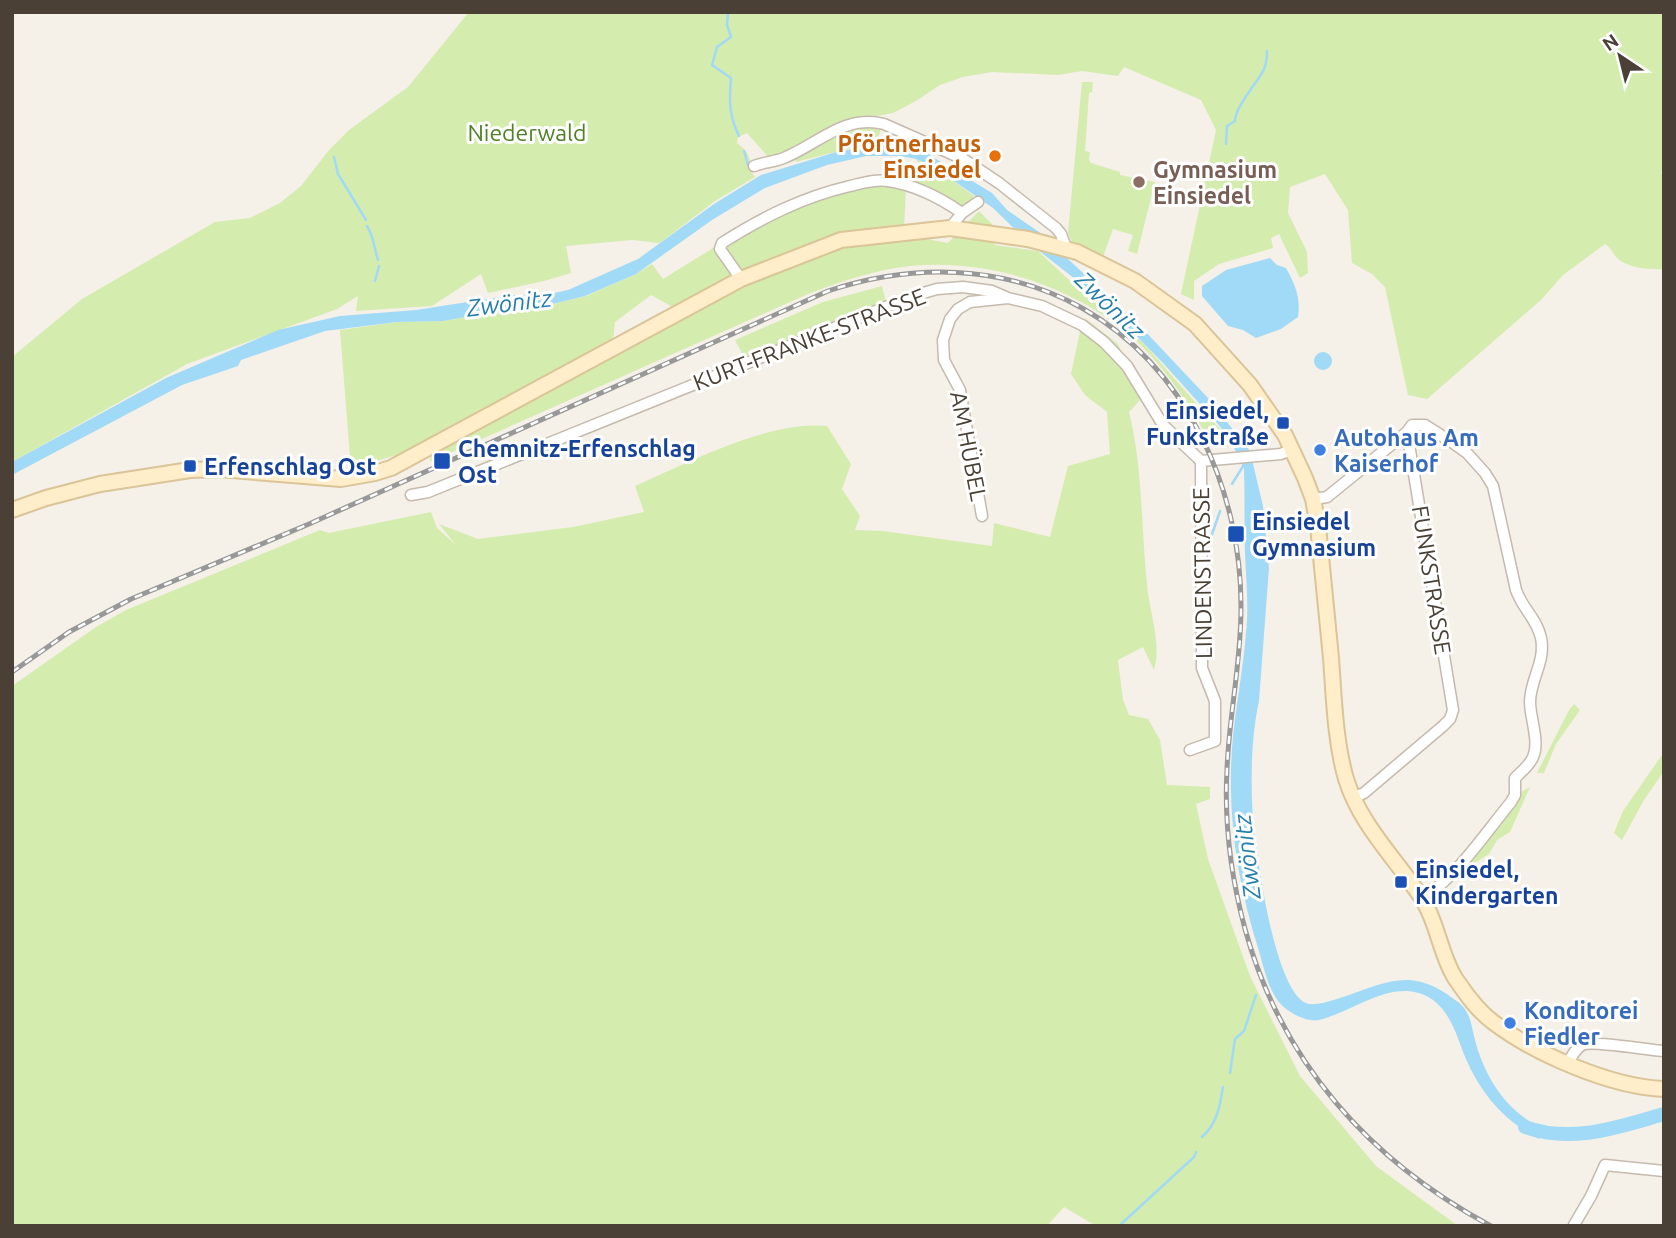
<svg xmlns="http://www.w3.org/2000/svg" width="1676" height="1238" font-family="Ubuntu,sans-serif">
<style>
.green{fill:#d5ecaf}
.water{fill:#a1daf6}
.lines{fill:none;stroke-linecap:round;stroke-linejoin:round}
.stream{stroke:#a1daf6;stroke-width:2.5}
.river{stroke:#a1daf6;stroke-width:14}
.minor-casing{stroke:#c5baad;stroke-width:13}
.secondary-casing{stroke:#dbc497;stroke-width:18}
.minor{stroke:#fff;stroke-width:10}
.secondary{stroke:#ffeec9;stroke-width:14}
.rail-casing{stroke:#989898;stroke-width:5}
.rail{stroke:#fff;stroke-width:2.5;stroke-dasharray:8;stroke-linecap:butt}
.food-dot{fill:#e8710a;stroke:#fff;stroke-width:2.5}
.education-dot{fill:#8d6e63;stroke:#fff;stroke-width:2.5}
.transit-dot{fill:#1a4fb4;stroke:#fff;stroke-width:2.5}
.shop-dot{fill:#3f7fe0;stroke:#fff;stroke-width:2.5}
.labels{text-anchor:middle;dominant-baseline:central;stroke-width:6;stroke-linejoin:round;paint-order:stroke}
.park-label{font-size:23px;fill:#4f8024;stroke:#fff}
.food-label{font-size:23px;font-weight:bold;fill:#c56008;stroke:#fff;text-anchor:end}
.education-label{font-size:23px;font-weight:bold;fill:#785e54;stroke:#fff;text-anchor:start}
.street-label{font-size:23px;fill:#4a4036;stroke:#fff}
.transit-label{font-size:23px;font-weight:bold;fill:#164399;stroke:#fff;text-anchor:start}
.shop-label{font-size:23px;font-weight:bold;fill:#366cbe;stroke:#fff;text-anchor:start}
.water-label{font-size:24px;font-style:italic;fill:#257ead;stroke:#fff}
</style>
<rect width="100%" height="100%" fill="#f5f0e8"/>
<!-- green -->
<path class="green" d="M469,12H1664V167L1661,173L1664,177V269C1650,270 1627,268 1617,258C1612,252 1611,248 1605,244L1563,275L1541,300L1427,399L1408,395L1385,287L1372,274L1352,263L1348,210L1325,174L1290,187L1288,213L1307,252L1308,273L1300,278L1279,234L1271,238L1273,248L1219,264L1194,281V300L1181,294L1216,130L1201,100L1124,67L1118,76L1082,71L1058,75L992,72L963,77L940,85L916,101L893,113L861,119L784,155L770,159L747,133L738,137L737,143C746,150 752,156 749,169L755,177L715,201L660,243L632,240L566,246L571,273L544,281L488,293L481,274L432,306L356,311L358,296L337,309L187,364L12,462V357L82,299L215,222L250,218L280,203L301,186L329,150L349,130L408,87Z
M1082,82H1093L1092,92L1089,93L1085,151L1090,152L1089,160L1091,163L1120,172V175L1155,182L1137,254L1128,251L1133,235L1113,229L1103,257L1073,244L1068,233Z
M851,126L882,127L875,145L839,151L796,162L794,156Z
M916,159L942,173L974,196L962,213L906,185L904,231L841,240L681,312L651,295L615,322L612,353L745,285L842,244L916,237L948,243L979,211L992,224L995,245L1038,251L1068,279L1093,295L1146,346L1209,418L1235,443L1229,447H1213C1191,407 1162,361 1126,332C1061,279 968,253 884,270C858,276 833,284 808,294L430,462L431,452L422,447L351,469L340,330L397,322L443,321L512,309H533L586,296L636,274L652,264L663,279L752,224L868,182L906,184L907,169L921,168Z
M882,286L886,302L745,359L735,340L823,302Z
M1086,319L1118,344L1142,398L1129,412C1143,468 1141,527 1147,584C1149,612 1162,642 1154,670L1143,647L1118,660L1123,700L1129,715L1148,719L1160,740L1167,785L1210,787V799L1196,804L1208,859L1250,976L1300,1076L1376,1166L1458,1226H1096L1064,1207L1047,1226H12V686L96,627L126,610L320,530L329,533L431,512L437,528L456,545L439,524L478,539L573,527L644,512L635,486C688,463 769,420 827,426L851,464L842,489L860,516L855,530L883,531L992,546L994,523L1050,537L1068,466L1110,454L1107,412L1085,395L1071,374L1081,327Z
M1574,704L1580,710L1556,744L1544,773H1537L1569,710Z
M1664,752V771L1644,800L1622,840L1614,833L1623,811Z
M1530,787L1510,832L1497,840L1489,854L1465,869L1463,865L1516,803L1523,791Z"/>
<!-- water -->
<path class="water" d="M883,144L928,154L992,193L1007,210L1039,232L1142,328L1208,398L1250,451L1263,506L1269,568L1259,701C1252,733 1251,768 1252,801C1253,834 1273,998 1309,1004C1319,1005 1331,1001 1340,998C1390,981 1412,966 1458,1002C1471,1012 1471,1025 1475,1040C1484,1076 1508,1115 1544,1128L1539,1139C1505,1122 1481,1094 1466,1059C1458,1040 1452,1014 1433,1000C1396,974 1354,1012 1319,1020C1310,1022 1296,1016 1289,1011C1270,999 1265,972 1259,951C1238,886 1227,817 1232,748C1235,710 1243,671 1246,633C1249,606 1246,580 1245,553C1244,525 1245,497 1244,469L1230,439L1217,423L1163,363L1098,297L1029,243L993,208L932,166L916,159L901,156H866L827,165L765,188L712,220L636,274L585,296L533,309H512L443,321L397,322L325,331L241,360L238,366L182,385L12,475V462L166,378L278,330L340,316L416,310L514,295L540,296L568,290L638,259L714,204L761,175L836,152Z
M1270,258L1277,265L1286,268C1295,284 1301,298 1298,317L1281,329L1256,338L1243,330L1228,326L1202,296V286L1226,270Z
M1314 361a9 9 0 1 1 18 0a9 9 0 1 1-18 0Z"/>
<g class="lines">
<!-- stream -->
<path class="stream" d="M728,12L727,25L731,37L717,47L712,65L731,78C729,100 729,116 739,136
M1226,144L1227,126L1235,121C1235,108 1255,85 1262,73C1266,67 1267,59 1267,51
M744,151L748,165
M334,157L338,174L366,220
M367,226C374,237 374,248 378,260
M375,281L379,266
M1232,484L1245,463
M1209,543L1220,511
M1230,1073L1235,1039L1244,1031L1256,995
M1202,1137C1217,1124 1220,1106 1223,1087
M1119,1226L1194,1157L1196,1152"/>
<!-- river -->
<path class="river" d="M1525,1127C1572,1144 1618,1127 1664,1114"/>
<defs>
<path id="minor" d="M754,166C764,162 776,162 786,157C819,143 845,114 884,124L963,159L999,183L1056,228L1061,234L1066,248
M950,228L962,213L978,202
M741,279L720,249L722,243C763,217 803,197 850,186C863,183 875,179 888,181C916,185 939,197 962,213
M411,495L428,492L913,296L937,289L963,287L992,291L1008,298L1042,306L1082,325L1104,342L1127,366L1163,425L1201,461L1281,454L1292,449
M1313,499L1327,497L1407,432L1412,425H1425L1453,443L1467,453L1485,473L1493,486L1516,590C1522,608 1537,619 1541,638C1546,661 1530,680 1530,702C1530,718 1540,742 1533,757C1530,765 1521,772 1515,778V795L1511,802C1484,835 1458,875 1422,899
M982,516L960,390L944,360L943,340L950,319L958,309L970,302L1008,298
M1190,750L1215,741V701L1202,668L1201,461
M1353,798L1364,793L1443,726L1450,719L1453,710L1407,432
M1568,1063C1572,1056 1575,1049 1582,1045C1591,1040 1647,1050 1664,1051
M1574,1225L1591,1196L1605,1165L1664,1171"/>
<path id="secondary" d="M12,510L46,498L100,484L190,470L219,469L341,479L375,473L391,468L741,279L841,240L950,228L1028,239L1077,252L1135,281L1195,324L1250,385L1285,435L1305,478L1313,499L1318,526C1322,570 1327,614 1331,658C1334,698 1335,741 1346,779C1360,825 1397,860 1423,900C1438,924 1440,954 1455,978C1466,994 1477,1010 1493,1022C1535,1054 1611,1087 1664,1089"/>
</defs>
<!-- minor casing -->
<use href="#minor" class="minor-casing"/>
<!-- secondary casing -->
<use href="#secondary" class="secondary-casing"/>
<!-- minor -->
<use href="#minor" class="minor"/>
<!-- secondary -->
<use href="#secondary" class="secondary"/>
<defs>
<path id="rail" d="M12,672L69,632L131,599L309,524L828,291C912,263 1003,264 1082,308C1187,367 1242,491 1241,609C1241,663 1229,716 1227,769C1224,823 1231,877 1245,929C1282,1063 1370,1161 1491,1226"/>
</defs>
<!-- rail casing -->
<use href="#rail" class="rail-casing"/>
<!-- rail -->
<use href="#rail" class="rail"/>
</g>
<!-- markers -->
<circle class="food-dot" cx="995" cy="156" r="7"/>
<circle class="education-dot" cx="1139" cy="182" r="7"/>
<g class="transit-dot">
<rect x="1276" y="416" width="14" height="14" rx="3.5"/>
<rect x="433" y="452" width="18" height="18" rx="3.5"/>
<rect x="183" y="459" width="14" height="14" rx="3.5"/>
<rect x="1227" y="525" width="18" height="18" rx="3.5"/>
<rect x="1394" y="875" width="14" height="14" rx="3.5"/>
</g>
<g class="shop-dot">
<circle cx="1320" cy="450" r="7"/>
<circle cx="1510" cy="1023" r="7"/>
</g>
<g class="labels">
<!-- park labels -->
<g class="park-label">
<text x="527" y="132">Niederwald</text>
</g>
<!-- food labels -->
<g class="food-label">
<text x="981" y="143">Pförtnerhaus<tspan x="981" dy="26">Einsiedel</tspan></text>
</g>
<!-- education labels -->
<g class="education-label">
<text x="1153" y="169">Gymnasium<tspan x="1153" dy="26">Einsiedel</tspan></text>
</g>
<!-- street labels -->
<g class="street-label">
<text transform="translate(809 339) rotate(-21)">KURT-FRANKE-STRASSE</text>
<text transform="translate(969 446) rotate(79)">AM HÜBEL</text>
<text transform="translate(1202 573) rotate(-91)">LINDENSTRASSE</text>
<text transform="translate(1432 580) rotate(81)">FUNKSTRASSE</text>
</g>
<!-- transit labels -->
<g class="transit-label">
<text x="1269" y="410" text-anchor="end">Einsiedel,<tspan x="1269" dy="26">Funkstraße</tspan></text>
<text x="458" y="448">Chemnitz-Erfenschlag<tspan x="458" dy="26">Ost</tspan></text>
<text x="204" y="466">Erfenschlag Ost</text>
<text x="1252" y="521">Einsiedel<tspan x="1252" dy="26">Gymnasium</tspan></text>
<text x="1415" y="869">Einsiedel,<tspan x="1415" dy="26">Kindergarten</tspan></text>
</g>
<!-- shop labels -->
<g class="shop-label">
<text x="1334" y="437">Autohaus Am<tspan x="1334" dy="26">Kaiserhof</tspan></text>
<text x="1524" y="1010">Konditorei<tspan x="1524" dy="26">Fiedler</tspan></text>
</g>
<!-- water labels -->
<g class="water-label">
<text transform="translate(509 303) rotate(-7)">Zwönitz</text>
<text transform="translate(1110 305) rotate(44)">Zwönitz</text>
<text transform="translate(1247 857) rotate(-97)">Zwönitz</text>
</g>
</g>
<!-- border -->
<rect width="1676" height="1238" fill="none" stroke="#4a4036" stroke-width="28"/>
<!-- north arrow -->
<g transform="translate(1620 56) rotate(325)" stroke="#ffffff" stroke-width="5" paint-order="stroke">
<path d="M0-5L12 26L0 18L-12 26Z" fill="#4a4036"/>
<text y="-10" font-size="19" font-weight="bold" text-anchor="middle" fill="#4a4036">N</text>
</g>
</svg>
